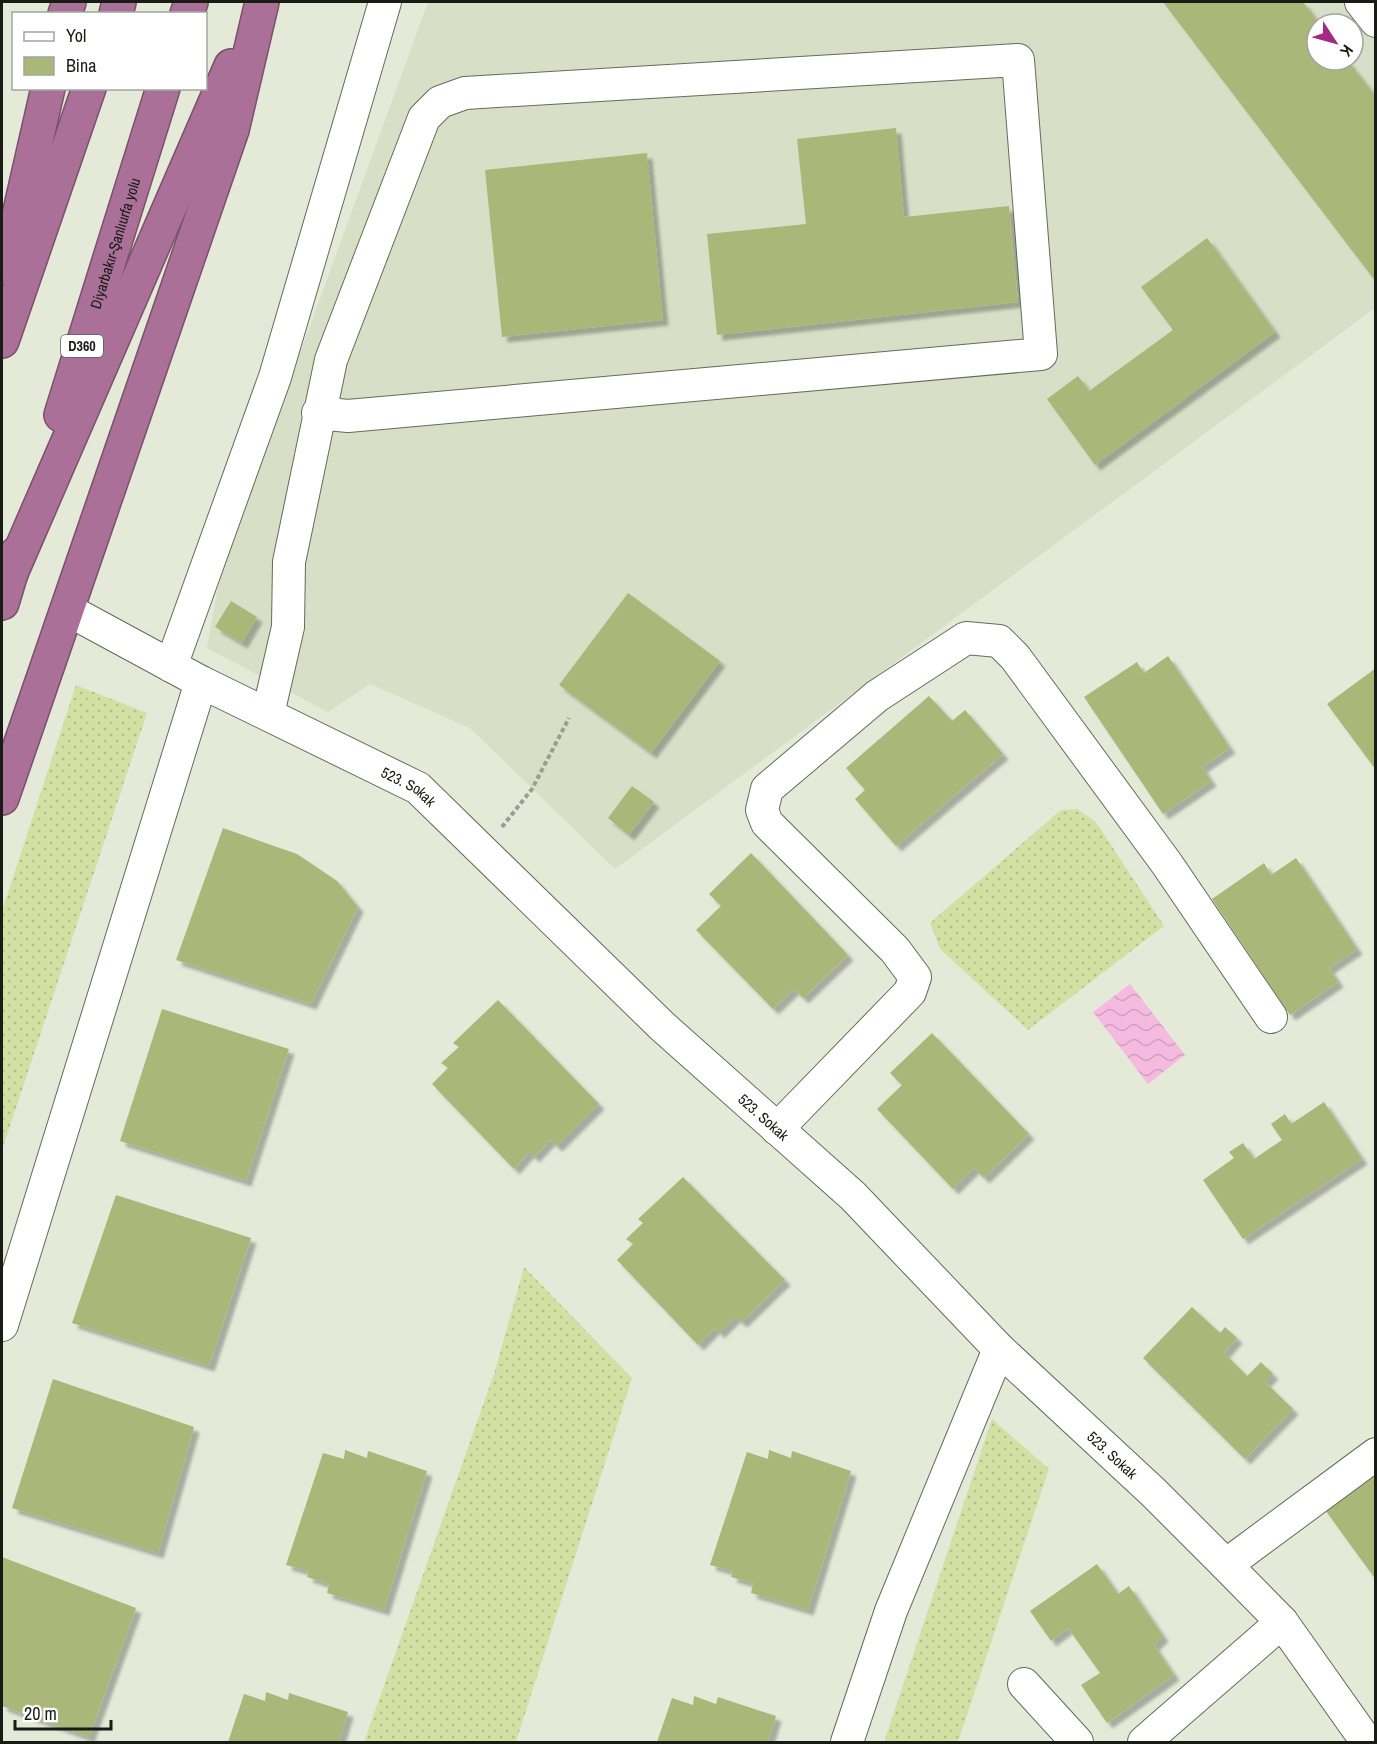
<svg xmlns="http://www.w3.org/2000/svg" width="1377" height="1744" font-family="'Archivo Narrow',sans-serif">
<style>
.built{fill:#d9dec6;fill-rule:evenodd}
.grass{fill:url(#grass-dots)}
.water{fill:url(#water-waves)}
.building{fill:#abb679;filter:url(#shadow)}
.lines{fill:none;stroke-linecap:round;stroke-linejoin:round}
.minor-casing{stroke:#676a5b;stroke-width:34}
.highway-casing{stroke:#78526a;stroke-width:36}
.path{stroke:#9a9e91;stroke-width:4;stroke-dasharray:4.5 3;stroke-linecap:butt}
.minor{stroke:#fff;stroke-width:32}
.highway{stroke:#ab7098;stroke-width:33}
.labels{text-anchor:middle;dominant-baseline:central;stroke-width:4.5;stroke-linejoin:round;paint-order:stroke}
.shield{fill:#fff;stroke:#5e5f5b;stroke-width:1.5}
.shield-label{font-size:14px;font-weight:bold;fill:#191b15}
.street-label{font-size:15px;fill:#191b15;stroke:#fff}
</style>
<defs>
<pattern id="grass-dots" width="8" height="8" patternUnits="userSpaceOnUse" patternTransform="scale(1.5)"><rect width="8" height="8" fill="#d3dfa3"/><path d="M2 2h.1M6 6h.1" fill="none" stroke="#b5bf8b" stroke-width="1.8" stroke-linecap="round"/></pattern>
<pattern id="water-waves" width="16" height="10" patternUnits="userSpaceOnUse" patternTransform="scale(1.5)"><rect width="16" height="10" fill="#f5bae0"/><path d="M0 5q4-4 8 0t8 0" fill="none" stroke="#d19fbf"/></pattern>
<filter id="shadow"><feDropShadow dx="5.5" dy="5.5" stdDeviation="1.5" flood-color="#0004"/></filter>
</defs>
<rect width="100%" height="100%" fill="#e5e9d8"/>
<!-- built -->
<path class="built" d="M428,2H1375V308L615,869L470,728L370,684L328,712L207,648L220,577L235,532ZM1317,24H1353V60H1317Z"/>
<!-- grass -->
<path class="grass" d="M76,685L147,713L2,1150V911Z
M1077,809L1096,822L1164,926L1028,1030L940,949L930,923L1061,810Z
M524,1267L632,1378L516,1742H364L495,1371Z
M992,1419L1049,1469L958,1742H884Z"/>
<!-- water -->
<path class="water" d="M1130,984L1185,1055L1148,1084L1093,1012Z"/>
<!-- building -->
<path class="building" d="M1163,2H1303L1320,24H1317V60H1347L1376,97V282Z
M896,128L904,217L1009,206L1018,302L717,335L707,234L806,224L797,139Z
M647,153L663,320L502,337L485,170Z
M1207,238L1275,332L1095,465L1047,399L1078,376L1089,391L1173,330L1141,287Z
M628,593L720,661L651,753L559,685Z
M231,601L257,617L242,643L215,627Z
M1168,656L1230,748L1202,767L1211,781L1163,814L1084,697L1137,662L1144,673Z
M1376,668V770L1327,704Z
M929,696L952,721L965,710L1003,754L896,846L855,799L865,790L846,768Z
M632,786L654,802L629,835L608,818Z
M223,828L297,854L337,881L358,907L311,1004L176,960Z
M751,853L848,955L803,998L794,989L773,1009L696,930L721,906L709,894Z
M1296,858L1357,949L1329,968L1338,982L1290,1015L1212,899L1264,863L1271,875Z
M498,1000L599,1104L557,1146L550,1140L534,1157L529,1152L514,1169L432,1084L448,1068L441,1063L459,1047L453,1043Z
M162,1009L289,1049L246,1181L120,1141Z
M932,1033L1029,1134L984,1178L974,1168L953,1189L877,1109L902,1085L890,1073Z
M1324,1102L1362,1159L1243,1239L1203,1180L1234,1158L1229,1152L1243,1143L1254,1159L1282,1140L1271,1124L1285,1114L1291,1124Z
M683,1177L785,1280L742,1322L735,1317L719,1333L715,1328L698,1345L617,1260L633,1244L626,1239L643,1223L638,1219Z
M116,1195L251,1238L209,1366L72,1323Z
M1192,1307L1220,1333L1225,1327L1237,1338L1224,1353L1247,1376L1261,1362L1273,1374L1265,1382L1293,1409L1245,1459L1143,1358Z
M53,1379L194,1427L158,1553L12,1508Z
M345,1450L367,1458L368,1451L427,1471L384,1610L327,1593L329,1584L307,1577L309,1571L286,1565L323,1453L344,1459Z
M769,1450L791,1458L792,1451L851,1471L808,1610L751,1593L753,1583L731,1577L733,1571L710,1565L747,1452L768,1459Z
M1376,1469V1580L1323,1507Z
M2,1557L136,1608L89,1737L2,1706Z
M1097,1564L1118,1594L1129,1586L1163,1636L1154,1645L1174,1675L1107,1723L1081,1685L1100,1673L1068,1628L1051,1641L1030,1611Z
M266,1692L288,1700L289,1693L348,1712L339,1742H228L244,1694L265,1701Z
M694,1696L716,1704L718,1697L776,1716L768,1742H657L672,1698L693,1705Z"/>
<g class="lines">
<defs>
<g id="minor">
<path d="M1361,2L1376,21"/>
<path id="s1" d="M68,610L201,682L418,788L662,1026L853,1196L999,1349L1153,1492L1226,1565L1282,1622L1367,1742"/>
<path d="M171,666L275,377L385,2"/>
<path d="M268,714L288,627L289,562L331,360L424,118L440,102L465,93L1018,60L1041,354L348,416L318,413"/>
<path d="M777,1129L910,992L915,977L895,950L767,823L762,810L767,789L877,696L966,638L999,641L1015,657L1167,864L1271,1017"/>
<path d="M2,1325L201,682"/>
<path d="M1226,1565L1376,1454"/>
<path d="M1024,1684L1077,1742"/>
<path d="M847,1742L891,1611L999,1349"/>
<path d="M1144,1742L1282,1622"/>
</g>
<g id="highway">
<path d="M65,14L69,2"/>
<path d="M116,14L119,2"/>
<path d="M187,14L191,2"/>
<path d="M7,268L48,88"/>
<path d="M2,341L89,88"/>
<path id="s2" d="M61,415L163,88"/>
<path d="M11,573L231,66"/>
<path d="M2,603L17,553"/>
<path d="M2,798L232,130L262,2"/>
</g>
</defs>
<!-- minor casing -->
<use href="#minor" class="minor-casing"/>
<!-- highway casing -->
<use href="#highway" class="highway-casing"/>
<!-- path -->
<path class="path" d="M502,827L532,789L569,718"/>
<!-- minor -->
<use href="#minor" class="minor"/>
<!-- highway -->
<use href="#highway" class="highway"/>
</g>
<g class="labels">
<!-- shield labels -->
<rect class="shield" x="61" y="335" width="42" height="22" rx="4.5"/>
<g class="shield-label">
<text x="82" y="346">D360</text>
</g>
<!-- street labels -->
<g class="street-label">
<text stroke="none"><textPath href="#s2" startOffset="180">Diyarbakır-Şanlıurfa yolu</textPath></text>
<text stroke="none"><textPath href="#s1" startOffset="384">523. Sokak</textPath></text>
<text stroke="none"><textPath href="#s1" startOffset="870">523. Sokak</textPath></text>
<text stroke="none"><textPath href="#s1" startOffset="1356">523. Sokak</textPath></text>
</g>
</g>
<!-- border -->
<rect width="1377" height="1744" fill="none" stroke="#191b15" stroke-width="6"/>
<!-- legend -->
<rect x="12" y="12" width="195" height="78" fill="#ffffff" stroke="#a3a4a1" stroke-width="1.5"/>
<rect x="24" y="32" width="30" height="9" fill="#ffffff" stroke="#a3a4a1" stroke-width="1.5"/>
<text x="66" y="42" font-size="18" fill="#191b15">Yol</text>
<rect x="24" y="57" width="30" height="18" fill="#abb679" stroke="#a3a4a1" stroke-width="1.5"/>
<text x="66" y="72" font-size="18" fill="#191b15">Bina</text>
<!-- north arrow -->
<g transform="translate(1335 42) rotate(126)"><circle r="28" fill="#ffffff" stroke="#a3a4a1" stroke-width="1.5"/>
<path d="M0-4.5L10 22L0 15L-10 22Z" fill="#a22c84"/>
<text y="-9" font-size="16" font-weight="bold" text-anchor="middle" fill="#191b15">K</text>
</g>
<!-- scale -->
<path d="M15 1720v9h96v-9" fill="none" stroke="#191b15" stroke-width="3"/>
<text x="24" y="1720" font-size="18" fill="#191b15" stroke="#ffffff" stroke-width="4.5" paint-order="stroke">20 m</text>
</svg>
